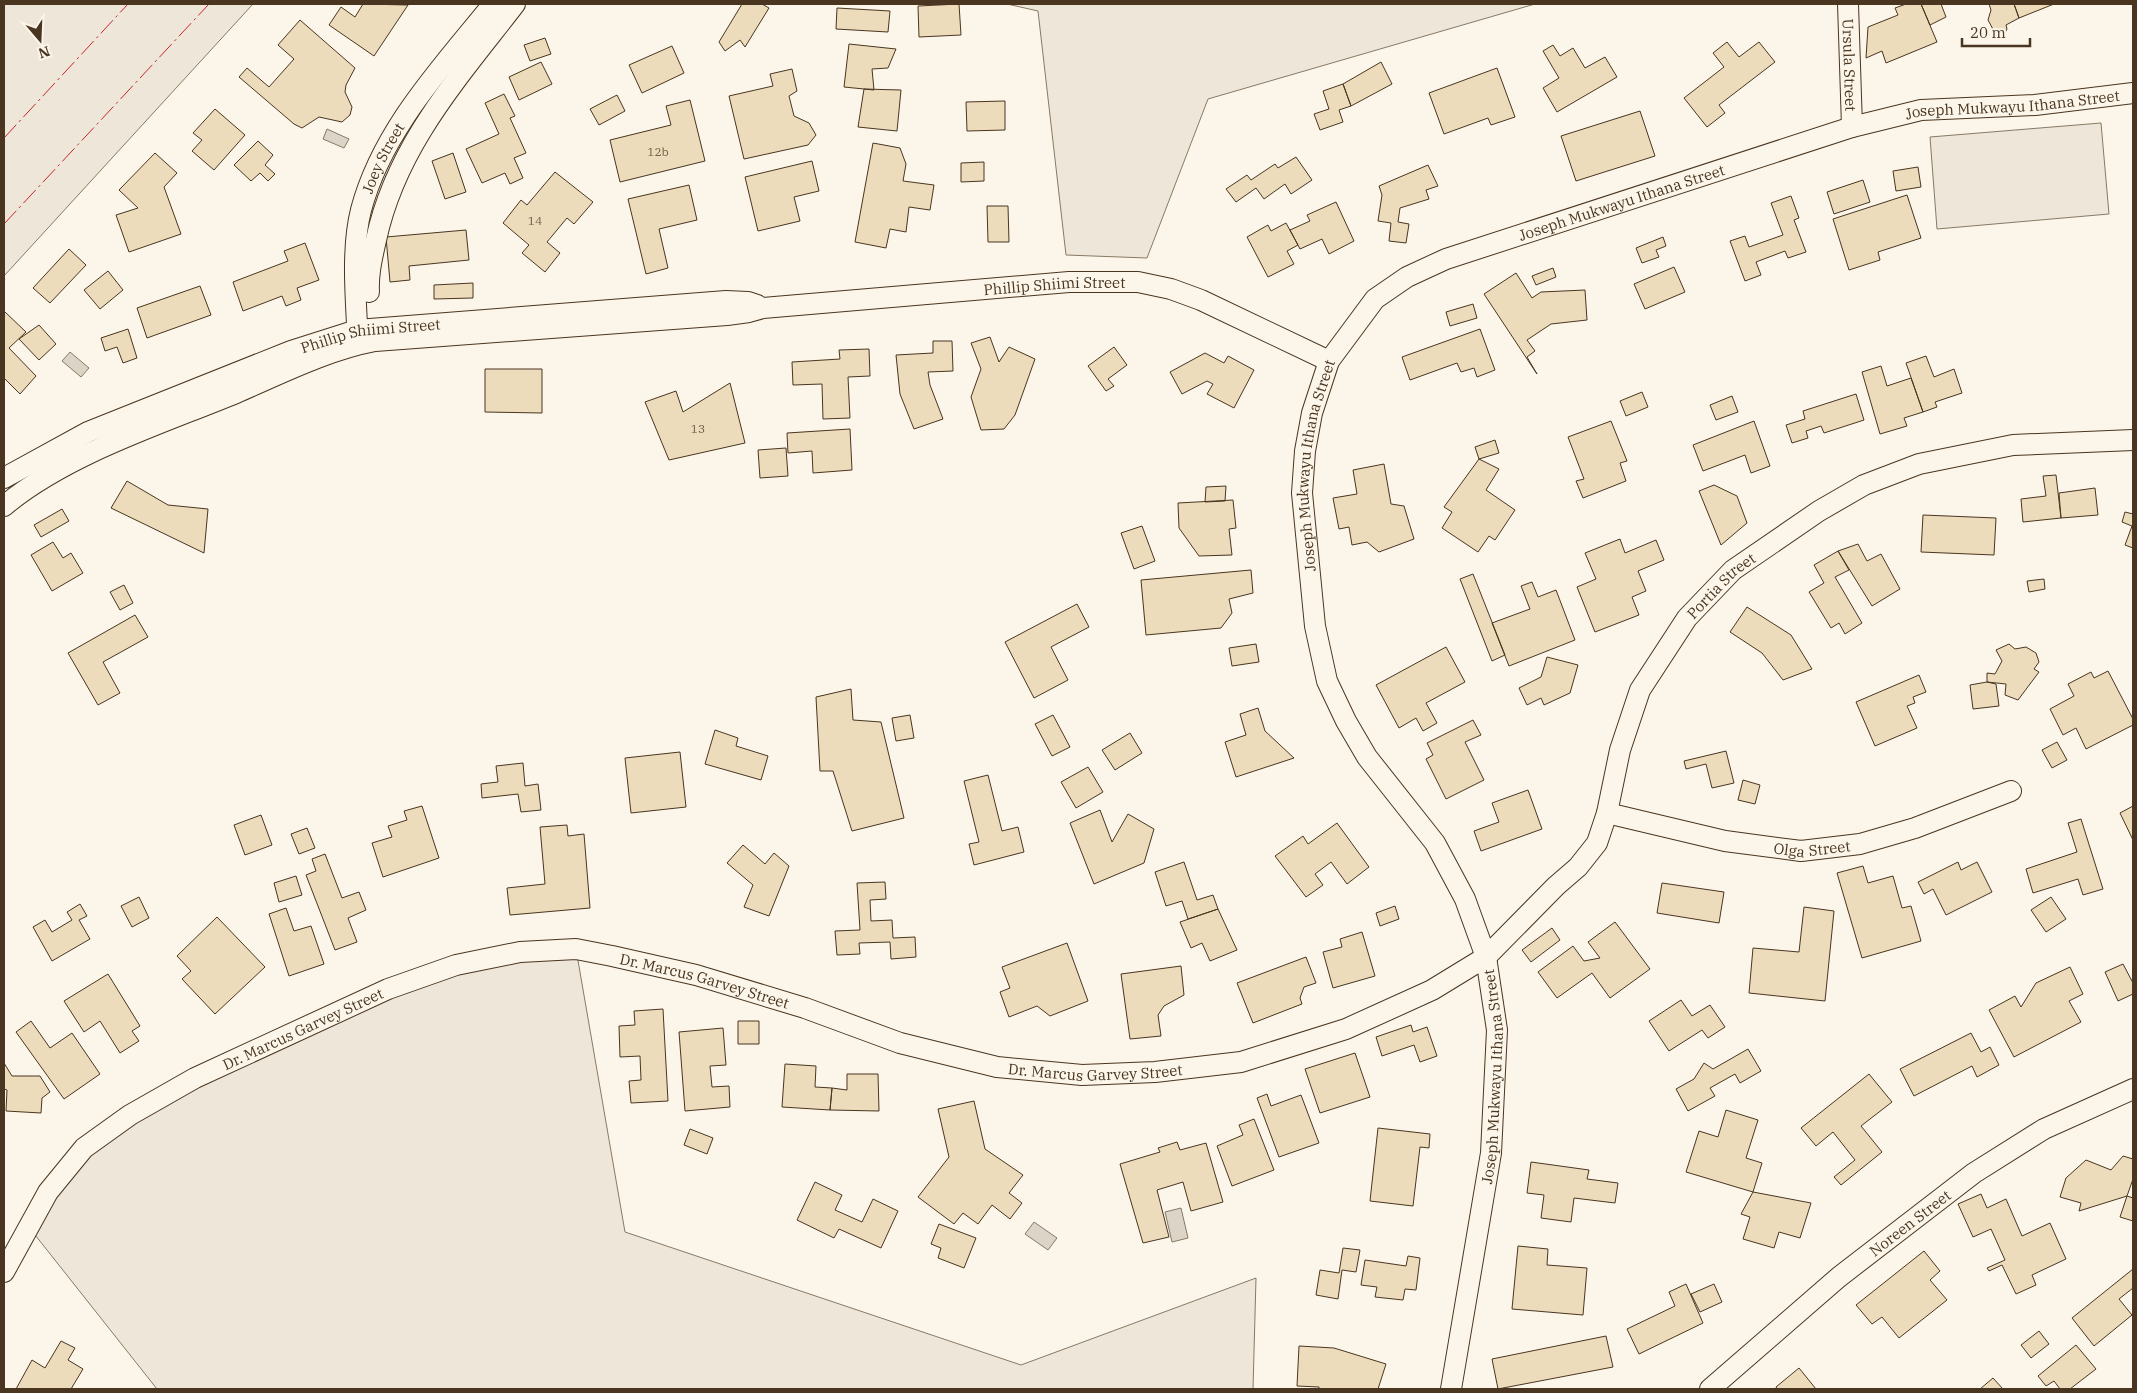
<svg xmlns="http://www.w3.org/2000/svg" width="2137" height="1393" font-family="'IBM Plex Serif',serif">
<style>
.green{fill:#ede6d9;stroke:#887966}
.water{fill:#dcd4c6;stroke:#887966}
.building{fill:#ecdcbc;stroke:#4a3520}
.lines{fill:none;stroke-linecap:round;stroke-linejoin:round}
.street-casing{stroke:#4a3520;stroke-width:22}
.street{stroke:#fbf6e9;stroke-width:20}
.power{stroke:#c62828;stroke-width:1;stroke-dasharray:18 4 2.5 4;stroke-linecap:butt}
.labels{text-anchor:middle;dominant-baseline:central;stroke-width:4;stroke-linejoin:round;paint-order:stroke}
.number-label{font-size:12px;fill:#725f47}
.street-label{font-size:15px;fill:#4a3520;stroke:#fbf6e9}
</style>
<rect width="100%" height="100%" fill="#fbf6e9"/>
<!-- green -->
<path class="green" d="M4,4H253L4,276Z
M1007,4H1535L1208,99L1147,258L1066,255L1038,11Z
M2101,123L2109,214L1937,229L1930,137Z
M576,949L625,1232L1021,1365L1256,1278L1253,1389H157L28,1226L48,1192L130,1115L388,989Z"/>
<!-- water -->
<path class="water" d="M327,129L349,139L344,148L323,139Z
M70,352L89,368L81,377L62,361Z
M1181,1208L1188,1238L1172,1242L1165,1212Z
M1034,1222L1057,1238L1048,1250L1025,1234Z"/>
<!-- building -->
<path class="building" d="M363,4L408,5L374,56L329,25L341,7L355,17Z
M742,4H762L769,8L745,47L740,40L725,51L719,42Z
M959,4L961,35L919,37L918,6Z
M1906,4H1921L1937,42L1886,63L1882,51L1866,58L1868,27L1898,15L1895,8Z
M1921,4H1941L1946,17L1930,25Z
M1989,4H2014L2019,18L2006,25L2007,29L2003,36L1995,33L1988,20L1991,10Z
M2014,4H2054L2019,18Z
M837,8L890,11L888,32L836,29Z
M300,20L355,68L346,85L345,92L352,107L350,115L342,122L319,117L302,128L294,124L239,77L247,68L269,87L294,59L278,45Z
M545,38L551,54L530,61L524,45Z
M1727,42L1739,57L1759,42L1775,62L1719,105L1725,113L1707,127L1684,98L1724,67L1713,53Z
M849,44L896,49L888,68L872,69L874,90L844,87Z
M1553,45L1560,56L1573,48L1585,68L1605,57L1617,77L1557,112L1543,88L1559,78L1543,51Z
M672,46L684,73L642,93L629,65Z
M541,62L552,84L519,100L509,77Z
M1381,62L1392,84L1351,106L1343,84Z
M1497,68L1515,117L1491,125L1488,118L1444,134L1429,93Z
M792,69L797,91L789,96L794,116L809,123L816,135L808,145L744,159L729,96L773,86L770,74Z
M1343,84L1351,106L1339,110L1343,122L1320,130L1314,114L1329,109L1323,91Z
M864,89L901,90L897,131L858,127Z
M504,94L515,116L510,118L526,153L514,158L523,178L510,184L505,173L482,183L466,149L499,134L485,103Z
M617,95L625,111L599,125L590,109Z
M690,100L705,161L620,182L610,140L671,125L666,106Z
M1005,101V130L967,131L966,102Z
M215,109L245,135L214,170L192,151L202,140L193,133Z
M1640,111L1655,156L1576,181L1561,136Z
M258,141L273,155L265,165L275,174L268,181L260,173L251,181L234,165Z
M873,143L900,148L906,164L903,181L934,185L930,210L909,207L906,232L890,229L886,248L855,242Z
M155,153L177,173L164,187L181,234L129,252L116,215L138,208L119,190Z
M453,153L466,192L445,199L432,161Z
M1296,157L1312,180L1291,194L1285,184L1264,199L1256,188L1236,202L1226,189L1247,175L1251,180L1275,164L1278,168Z
M812,161L819,191L794,197L800,221L758,231L745,177Z
M984,162V181L961,182V163Z
M1428,165L1438,186L1426,190L1429,199L1400,208L1398,222L1409,224L1406,243L1389,241L1391,223L1378,221L1382,195L1379,186Z
M1918,167L1921,187L1896,191L1893,171Z
M555,172L593,202L574,224L567,218L547,242L560,253L545,272L522,253L529,245L503,223L521,200L527,205Z
M1863,180L1870,202L1834,214L1827,192Z
M689,185L697,220L659,229L668,268L646,274L628,199Z
M1907,195L1921,238L1878,252L1880,260L1849,270L1833,219Z
M1791,196L1799,218L1794,220L1806,252L1788,258L1785,251L1756,262L1761,275L1745,281L1730,241L1745,236L1749,247L1783,235L1771,203Z
M1336,202L1354,241L1329,254L1322,239L1300,249L1290,230L1310,221L1307,215Z
M987,206H1008L1009,242H988Z
M1286,223L1298,245L1287,251L1294,264L1268,277L1247,237L1268,225L1271,231Z
M466,230L469,260L409,266L410,280L390,282L386,237Z
M1663,237L1666,246L1656,250L1659,257L1642,263L1636,248Z
M305,243L319,280L297,288L301,300L286,306L282,296L243,311L233,282L288,261L284,251Z
M69,249L86,265L50,303L33,288Z
M1674,267L1685,292L1645,309L1634,284Z
M1553,268L1556,277L1536,285L1532,276Z
M108,271L123,290L100,309L84,290Z
M1516,273L1532,298L1541,292L1585,290L1587,320L1551,324L1527,340L1535,351L1527,357L1537,374L1484,294Z
M473,283V298L434,299V285Z
M200,286L211,315L147,338L137,308Z
M1473,304L1477,318L1450,326L1446,312Z
M4,311L26,332L9,348L36,376L20,394L4,378Z
M39,325L56,344L39,360L19,339Z
M128,329L137,358L123,363L117,347L105,351L101,338Z
M1480,329L1495,370L1477,377L1474,368L1461,372L1457,363L1410,380L1402,357Z
M990,337L999,362L1009,347L1035,359L1015,415L1004,429L981,430L971,397L981,369L971,343Z
M933,341H952L953,371L928,372L930,385L943,419L914,429L900,394L896,355L933,353Z
M1114,347L1127,365L1108,379L1114,386L1106,391L1088,366Z
M869,349L870,376L848,377L850,418L823,419L822,384L793,385L792,362L840,359L839,350Z
M1205,353L1224,363L1228,356L1254,370L1234,408L1207,394L1213,384L1207,381L1182,394L1170,372Z
M1926,356L1934,377L1954,369L1962,393L1935,402L1937,407L1923,412L1906,363Z
M1881,366L1887,386L1911,378L1923,412L1904,418L1907,426L1880,434L1862,372Z
M485,369H542V413L485,412Z
M730,383L745,443L669,460L645,402L676,391L683,412Z
M1642,392L1648,407L1626,416L1620,401Z
M1856,394L1864,420L1824,433L1821,426L1806,431L1808,438L1792,443L1786,425L1805,419L1803,411Z
M1732,396L1738,412L1716,420L1710,405Z
M1611,421L1627,461L1620,463L1626,481L1583,498L1576,481L1584,479L1568,437Z
M1754,421L1770,466L1751,473L1745,455L1703,471L1693,445Z
M850,429L852,470L813,473L812,451L788,453L787,433Z
M1495,440L1499,453L1479,459L1475,447Z
M786,448L788,476L760,478L758,450Z
M1479,459L1499,469L1486,490L1515,510L1495,540L1489,536L1478,552L1442,528L1452,512L1444,507Z
M1384,464L1391,504L1404,506L1414,539L1379,552L1367,542L1352,545L1349,527L1339,529L1333,498L1357,494L1353,470Z
M2056,475L2061,518L2023,522L2021,499L2046,496L2043,476Z
M127,481L168,505L208,509L204,553L111,508Z
M1714,485L1737,496L1747,523L1721,545L1699,491Z
M1226,486L1225,501L1205,502L1206,487Z
M2095,488L2098,515L2061,518L2059,493Z
M1233,500L1236,528L1229,529L1232,555L1199,556L1179,528L1178,503Z
M62,509L69,521L41,537L34,525Z
M2125,512L2133,514V548L2125,545L2132,526L2122,522Z
M1923,515L1996,518L1994,555L1921,552Z
M1142,526L1155,561L1134,569L1121,533Z
M1620,539L1625,553L1656,540L1664,560L1638,571L1646,591L1632,597L1639,615L1595,632L1577,587L1596,579L1585,553Z
M53,542L63,558L71,553L83,573L52,591L31,555Z
M1858,544L1867,561L1881,554L1900,589L1872,606L1838,551Z
M1838,551L1849,570L1835,577L1862,623L1845,634L1839,623L1831,628L1809,592L1824,583L1814,565Z
M1251,570L1253,593L1229,599L1232,613L1221,628L1146,635L1141,580Z
M1473,574L1505,655L1492,661L1460,579Z
M2044,579L2045,589L2029,592L2027,581Z
M1532,582L1538,597L1556,590L1575,640L1509,666L1492,623L1530,609L1521,586Z
M124,585L133,603L120,610L110,592Z
M1077,604L1089,627L1051,647L1068,680L1034,698L1005,642Z
M1747,607L1791,635L1812,669L1783,680L1762,653L1730,632Z
M135,615L148,637L103,662L120,693L98,705L68,653Z
M1256,644L1259,662L1232,666L1229,648Z
M2009,644L2015,649L2026,647L2036,653L2039,662L2034,669L2039,672L2018,700L2005,695L2006,684L1987,682V673L1995,674L2002,661L1996,650Z
M1446,647L1465,682L1426,703L1437,723L1423,731L1416,718L1399,728L1376,685Z
M1547,657L1578,665L1570,693L1544,705L1541,698L1527,705L1519,688L1541,677Z
M2108,671L2133,719V725L2086,749L2076,728L2063,735L2050,709L2074,696L2068,684L2091,672L2094,678Z
M1919,675L1926,692L1913,697L1915,703L1907,706L1917,728L1875,746L1856,702Z
M1987,682L1996,684L1999,706L1973,709L1970,685Z
M851,689L853,720L881,722L904,818L852,831L833,771H820L816,697Z
M1258,708L1265,731L1294,758L1236,777L1225,742L1246,735L1240,714Z
M910,715L914,738L896,741L892,718Z
M1053,715L1070,747L1052,756L1035,724Z
M1473,720L1481,735L1465,742L1484,780L1446,799L1426,759L1433,755L1427,743Z
M715,730L738,738L736,746L768,756L761,780L705,764Z
M1130,733L1142,753L1115,770L1102,750Z
M2057,742L2067,760L2052,768L2042,750Z
M1726,751L1734,783L1712,788L1706,764L1686,769L1684,761Z
M680,752L686,807L631,813L625,758Z
M523,763L525,786L538,784L541,810L521,812L518,794L482,798L481,784L498,782L496,766Z
M1088,767L1103,792L1076,808L1061,782Z
M988,775L1002,831L1018,827L1024,852L974,865L969,844L979,842L964,781Z
M1743,780L1760,785L1755,804L1738,800Z
M1528,790L1542,829L1481,851L1474,831L1499,822L1492,803Z
M422,806L439,858L383,877L372,843L392,837L388,826L407,820L404,811Z
M2133,806V840L2120,813Z
M1100,810L1112,842L1128,814L1154,829L1144,863L1094,884L1070,823Z
M261,815L272,845L245,855L234,825Z
M2081,819L2103,889L2083,895L2078,879L2033,893L2026,869L2077,852L2068,823Z
M1337,823L1369,867L1347,884L1331,862L1315,874L1323,885L1306,897L1275,856L1303,836L1308,844Z
M567,825L568,836L584,834L590,908L510,915L507,888L545,884L540,827Z
M307,828L315,848L299,854L291,834Z
M743,845L765,864L774,853L789,866L769,916L744,907L753,885L727,863Z
M325,854L342,898L359,892L366,910L348,918L357,942L335,950L306,875L316,871L312,859Z
M1184,862L1197,900L1213,895L1218,909L1188,919L1182,901L1166,906L1155,872Z
M1958,862L1961,870L1977,862L1992,892L1946,915L1933,889L1924,894L1918,882Z
M1863,866L1868,883L1893,876L1902,908L1911,906L1921,941L1862,958L1837,873Z
M296,876L302,895L279,902L274,883Z
M885,882L886,899L870,900L871,921L892,920L893,938L915,937L916,957L891,959L890,942L859,943L860,954L837,955L835,931L860,930L857,883Z
M1662,883L1724,892L1719,923L1657,913Z
M139,897L149,918L132,927L121,906Z
M2051,897L2066,919L2046,932L2031,910Z
M80,904L87,916L79,920L90,939L52,961L33,927L45,920L52,932L72,920L67,912Z
M1395,906L1399,919L1380,926L1376,913Z
M1804,907L1834,911L1825,1001L1749,993L1753,948L1799,952Z
M286,908L294,931L311,926L324,964L289,976L269,914Z
M1218,909L1237,950L1210,961L1202,943L1191,948L1180,922Z
M217,917L265,967L215,1014L182,979L191,971L177,956Z
M1615,922L1650,969L1610,998L1592,973L1557,998L1538,972L1573,946L1584,961L1600,958L1588,942Z
M1552,928L1560,940L1531,962L1522,950Z
M1362,932L1375,976L1333,988L1323,952L1342,947L1340,939Z
M1067,943L1088,1001L1050,1016L1037,1006L1009,1017L1000,992L1010,988L1002,967Z
M1306,957L1316,983L1304,987L1300,998L1302,1004L1253,1023L1237,983Z
M2123,964L2133,983V994L2118,1001L2105,972Z
M1181,966L1184,995L1164,1006L1158,1015L1161,1036L1130,1039L1121,974Z
M2070,967L2083,994L2069,1001L2081,1022L2014,1057L1989,1010L2015,996L2021,1007L2036,983Z
M108,974L140,1026L132,1031L139,1041L120,1053L100,1021L84,1032L64,1001Z
M1681,1000L1692,1016L1710,1005L1725,1027L1708,1038L1702,1030L1669,1051L1649,1021Z
M663,1009L668,1101L631,1103L629,1081L641,1080L640,1056L620,1057L619,1026L635,1025L634,1011Z
M31,1021L50,1048L72,1033L100,1074L64,1099L16,1032Z
M738,1021H759V1044H738Z
M1411,1025L1413,1032L1427,1027L1437,1056L1420,1062L1414,1045L1382,1056L1376,1037Z
M723,1028L726,1065L710,1066L712,1087L729,1086L730,1107L685,1111L679,1032Z
M1971,1033L1981,1052L1990,1047L1999,1065L1977,1077L1972,1066L1914,1096L1900,1069Z
M1748,1049L1761,1071L1740,1083L1735,1074L1710,1088L1715,1096L1688,1111L1676,1089L1694,1079L1704,1063L1713,1069Z
M1355,1053L1370,1097L1320,1113L1305,1069Z
M4,1063L12,1076H40L50,1092L42,1098L41,1113L6,1111L7,1090L4,1089Z
M785,1064L816,1066L815,1087L832,1088L830,1110L782,1107Z
M847,1074H878L879,1111L830,1110L832,1088L847,1090Z
M1869,1074L1892,1102L1861,1126L1882,1152L1841,1185L1834,1177L1855,1160L1833,1132L1816,1146L1801,1128Z
M1267,1094L1271,1106L1301,1095L1319,1143L1279,1157L1257,1098Z
M974,1101L985,1149L1023,1175L1009,1193L1022,1203L1010,1219L992,1205L978,1224L963,1213L954,1224L918,1197L949,1157L938,1109Z
M1726,1110L1758,1120L1746,1158L1762,1163L1753,1192L1686,1172L1699,1131L1718,1137Z
M1254,1119L1274,1170L1232,1186L1217,1146L1243,1135L1239,1125Z
M1378,1128L1430,1134L1429,1148L1420,1147L1413,1206L1370,1201Z
M690,1129L713,1138L707,1154L684,1145Z
M1177,1142L1180,1150L1206,1143L1223,1202L1191,1211L1183,1182L1157,1190L1169,1237L1143,1243L1120,1164L1160,1152L1158,1148Z
M2123,1156L2133,1159V1179L2127,1196L2079,1211L2081,1203L2060,1197L2066,1178L2086,1160L2111,1170Z
M1531,1162L1589,1170L1587,1179L1618,1183L1615,1203L1574,1198L1571,1222L1541,1218L1544,1195L1527,1193Z
M815,1182L842,1195L835,1210L862,1222L873,1199L898,1211L881,1248L839,1229L834,1238L797,1220Z
M1753,1192L1811,1203L1800,1238L1779,1232L1774,1248L1743,1239L1750,1217L1741,1214Z
M1981,1194L1987,1208L2006,1199L2022,1236L2050,1223L2066,1259L2032,1275L2036,1285L2016,1294L2002,1265L1989,1271L1987,1268L2005,1260L1991,1229L1973,1237L1958,1204Z
M2127,1196L2133,1198V1221L2120,1217Z
M939,1224L976,1238L964,1268L938,1258L941,1248L931,1244Z
M1518,1246L1548,1249L1547,1265L1587,1268L1583,1315L1512,1309Z
M1343,1248L1360,1250L1356,1272L1342,1270L1338,1299L1316,1295L1320,1270L1339,1273Z
M1924,1251L1940,1271L1930,1280L1947,1300L1899,1338L1882,1317L1872,1324L1856,1305Z
M1408,1256L1420,1258L1416,1290L1405,1289L1403,1300L1375,1297L1377,1287L1361,1285L1365,1260L1406,1266Z
M2133,1269V1288L2119,1299L2132,1315L2094,1346L2072,1318Z
M1686,1284L1703,1323L1639,1354L1627,1329L1675,1306L1669,1292Z
M1714,1284L1722,1302L1700,1312L1691,1294Z
M2039,1331L2049,1344L2031,1358L2021,1345Z
M1606,1336L1613,1367L1498,1389L1492,1359Z
M61,1341L75,1348L68,1360L83,1369L71,1389H16L32,1360L45,1368Z
M2076,1345L2096,1369L2070,1389H2060L2054,1381L2046,1386L2038,1376Z
M1299,1346L1334,1348L1386,1364L1378,1389H1319V1387L1297,1386Z
M1799,1368L1816,1389H1777L1776,1387Z
M1993,1378L2003,1389H1980Z"/>
<g class="lines">
<defs>
<g id="street">
<path id="s1" d="M1848,4L1852,127"/>
<path d="M369,292C368,274 372,258 376,240C396,146 458,78 515,4"/>
<path id="s2" d="M358,342C356,302 351,249 361,210C382,130 442,67 493,4"/>
<path id="s3" d="M4,478L88,432L291,351L357,330L726,301L748,302L757,305"/>
<path id="s4" d="M4,506C66,454 161,424 236,393C280,374 327,350 375,341L727,315L749,312L763,308L1069,282H1138L1171,289L1201,300L1329,361"/>
<path id="s5" d="M1607,813L1725,841L1801,851L1860,844L1915,828L2011,791"/>
<path id="s6" d="M4,1272L48,1192L84,1148L130,1115L195,1078L388,989L456,965L520,952L576,949L612,956L696,975L805,1008L900,1043L997,1067L1082,1075L1155,1072L1241,1062L1346,1029L1432,990L1486,957L1556,886L1578,867L1597,843L1607,813L1620,750L1640,690L1687,618L1733,570L1819,511L1864,485L1919,464L2013,445L2133,440"/>
<path id="s7" d="M1451,1389L1491,1153L1497,1030L1486,957L1465,899L1435,843L1367,757L1346,721L1327,681L1315,626L1302,493L1305,451L1312,413L1329,361L1375,299L1407,277L1446,259L1852,127L1921,110L2035,105L2133,93"/>
<path id="s8" d="M1710,1389L1839,1277L1974,1173L2044,1129L2133,1089"/>
</g>
</defs>
<!-- street casing -->
<use href="#street" class="street-casing"/>
<!-- street -->
<use href="#street" class="street"/>
<!-- power -->
<path class="power" d="M4,138L128,4
M4,224L209,4"/>
</g>
<g class="labels">
<!-- number labels -->
<g class="number-label">
<text x="658" y="151">12b</text>
<text x="535" y="220">14</text>
<text x="698" y="428">13</text>
</g>
<!-- street labels -->
<g class="street-label">
<text stroke="none"><textPath href="#s1" startOffset="61">Ursula Street</textPath></text>
<text stroke="none"><textPath href="#s7" startOffset="1831">Joseph Mukwayu Ithana Street</textPath></text>
<text stroke="none"><textPath href="#s2" startOffset="189">Joey Street</textPath></text>
<text stroke="none"><textPath href="#s7" startOffset="1426">Joseph Mukwayu Ithana Street</textPath></text>
<text stroke="none"><textPath href="#s4" startOffset="1090">Phillip Shiimi Street</textPath></text>
<text stroke="none"><textPath href="#s3" startOffset="396">Phillip Shiimi Street</textPath></text>
<text stroke="none"><textPath href="#s7" startOffset="976">Joseph Mukwayu Ithana Street</textPath></text>
<text stroke="none"><textPath href="#s6" startOffset="2088">Portia Street</textPath></text>
<text stroke="none"><textPath href="#s5" startOffset="209">Olga Street</textPath></text>
<text stroke="none"><textPath href="#s6" startOffset="818">Dr. Marcus Garvey Street</textPath></text>
<text stroke="none"><textPath href="#s6" startOffset="398">Dr. Marcus Garvey Street</textPath></text>
<text stroke="none"><textPath href="#s6" startOffset="1222">Dr. Marcus Garvey Street</textPath></text>
<text stroke="none"><textPath href="#s7" startOffset="316">Joseph Mukwayu Ithana Street</textPath></text>
<text stroke="none"><textPath href="#s8" startOffset="260">Noreen Street</textPath></text>
</g>
</g>
<!-- border -->
<rect width="2137" height="1393" fill="none" stroke="#4a3520" stroke-width="10"/>
<!-- north arrow -->
<g transform="translate(40 40) rotate(161)" stroke="#fbf6e9" stroke-width="4" paint-order="stroke">
<path d="M0-4L9 19L0 12L-9 19Z" fill="#4a3520"/>
<text y="-8" font-size="14" font-weight="bold" text-anchor="middle" fill="#4a3520">N</text>
</g>
<!-- scale -->
<path d="M1962 38v8h68v-8" fill="none" stroke="#4a3520" stroke-width="2.5"/>
<text x="1970" y="38" font-size="15" fill="#4a3520" stroke="#fbf6e9" stroke-width="4" paint-order="stroke">20 m</text>
</svg>
